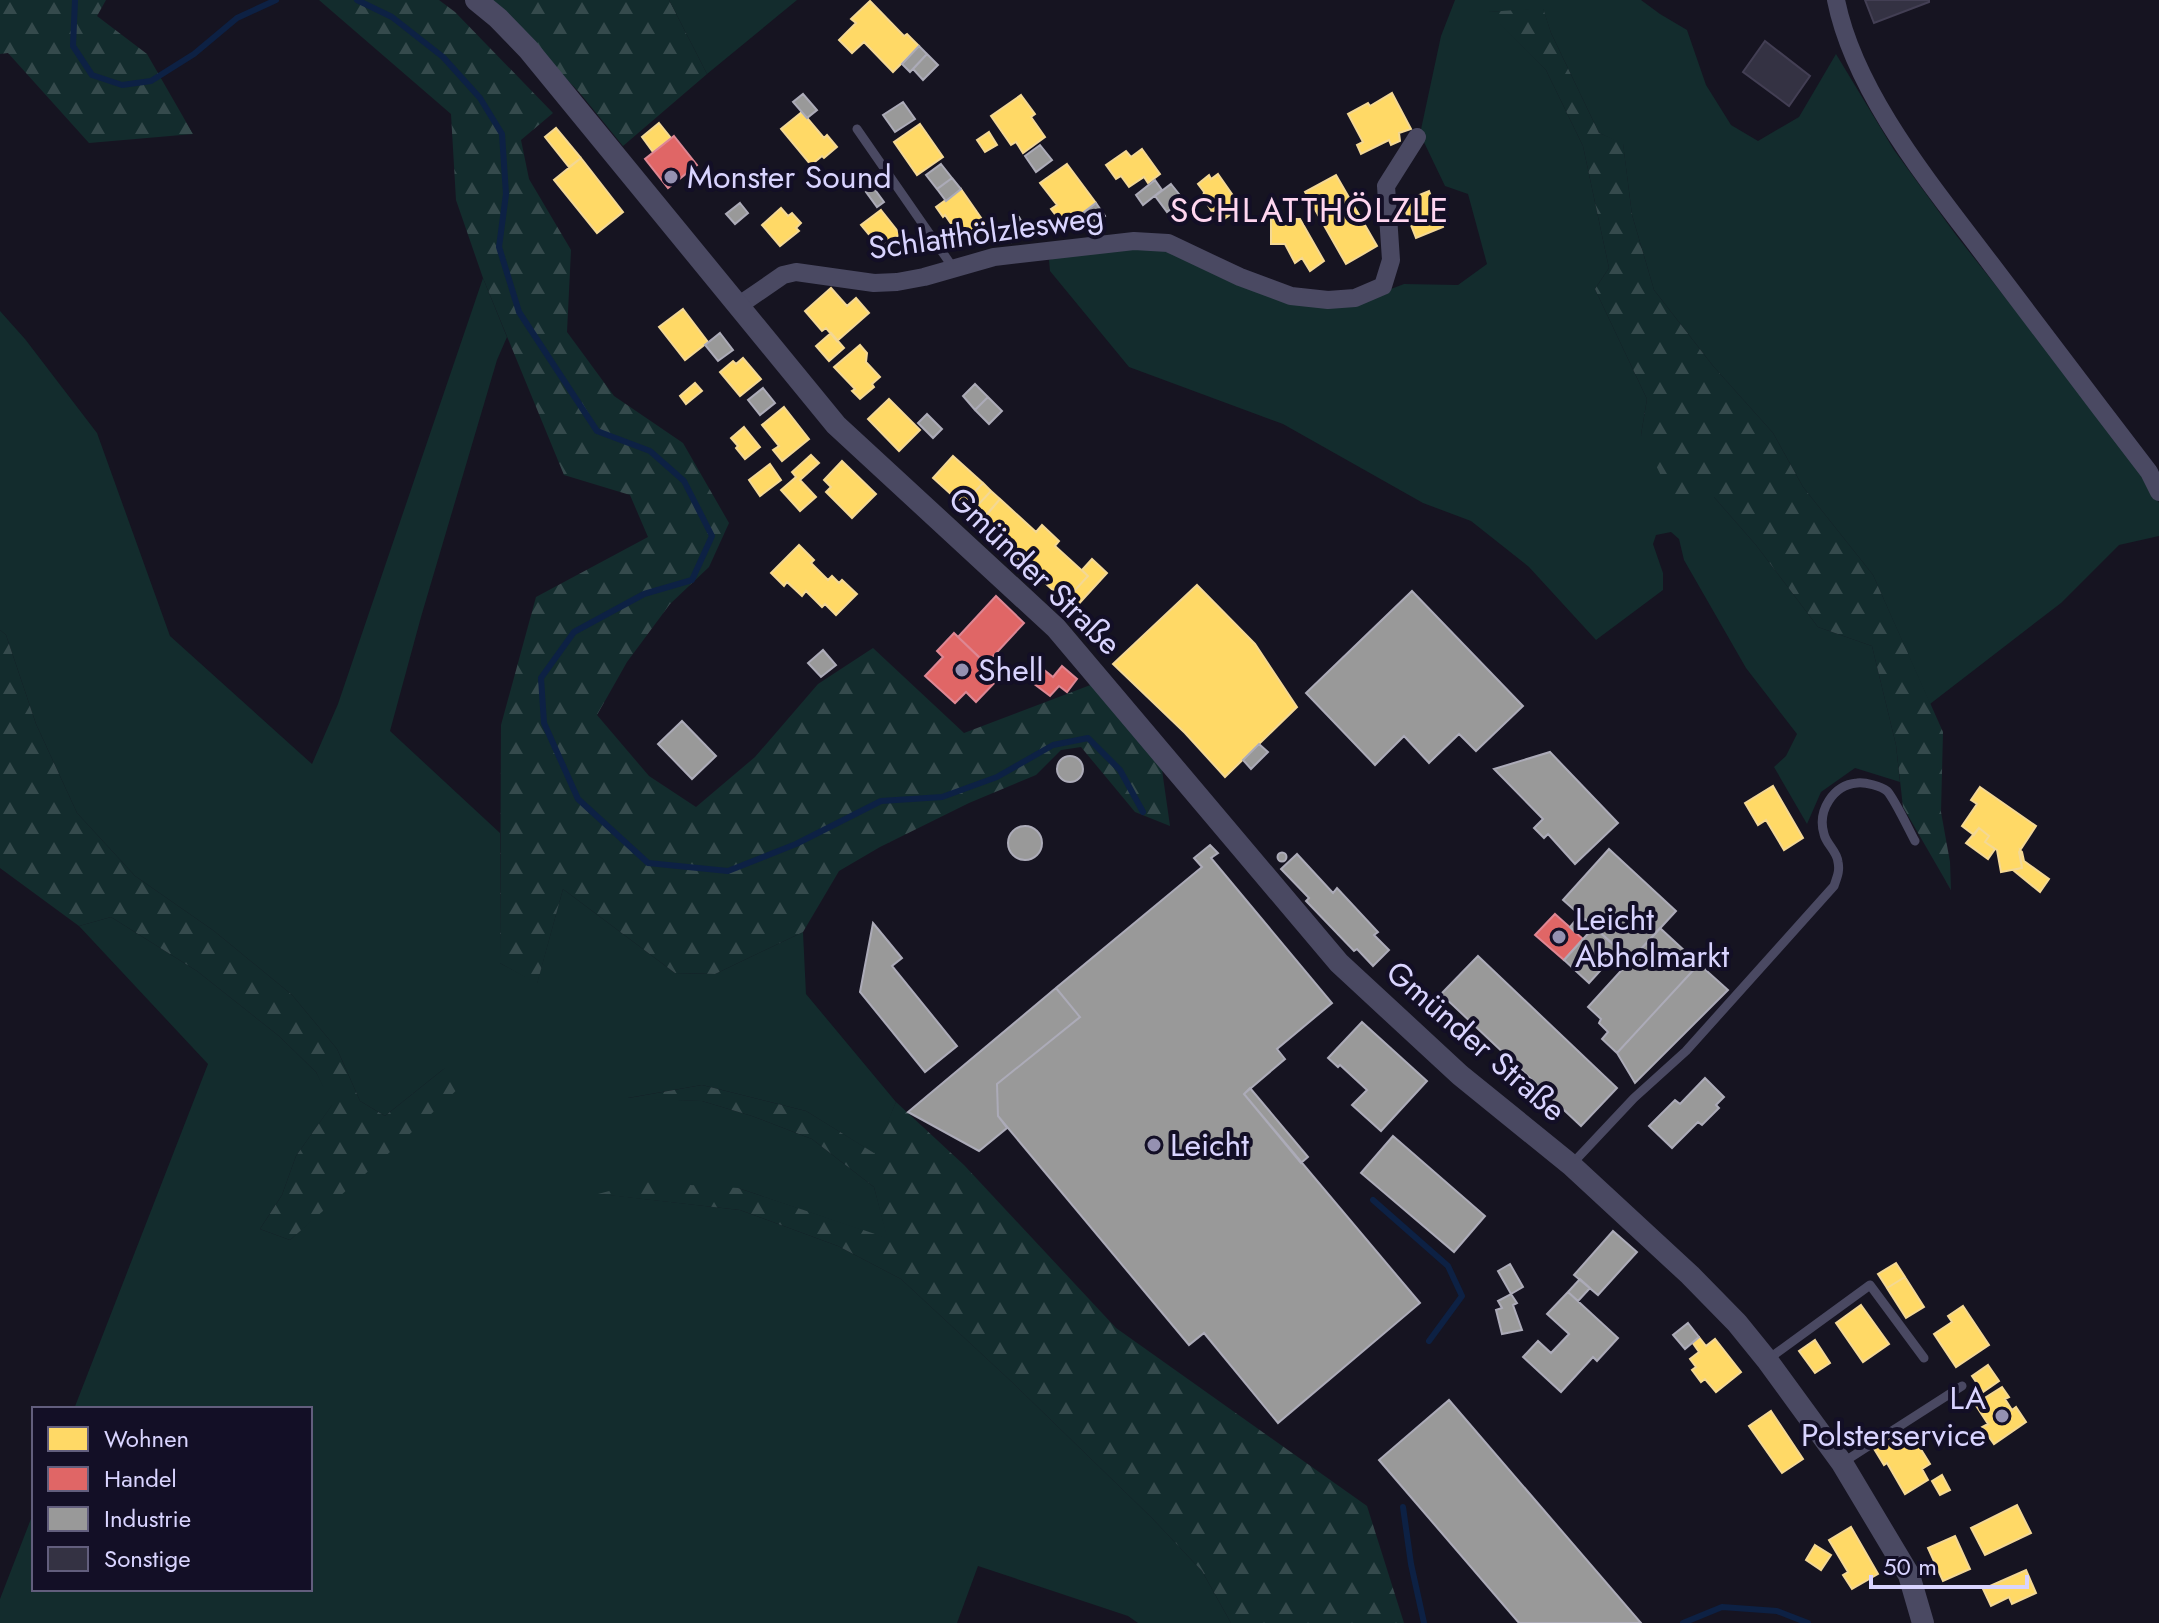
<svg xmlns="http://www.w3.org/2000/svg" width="2159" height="1623" font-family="Jost,sans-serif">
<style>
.grass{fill:#132c2d}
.forest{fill:url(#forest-firs)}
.homes{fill:#ffd966;stroke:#f4d894;stroke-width:2}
.shops{fill:#e06666;stroke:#de8794;stroke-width:2}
.industry{fill:#999;stroke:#acabb8;stroke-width:2}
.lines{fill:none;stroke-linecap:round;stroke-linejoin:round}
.stream{stroke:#0d2144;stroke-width:6}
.building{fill:#343243;stroke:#433f54;stroke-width:2}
.service{stroke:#4a4962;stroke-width:9}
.minor{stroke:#4a4962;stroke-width:18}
.tertiary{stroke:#4a4962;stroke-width:22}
.poi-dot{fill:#9591b1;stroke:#130f26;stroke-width:3}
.labels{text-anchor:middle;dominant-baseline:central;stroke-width:8;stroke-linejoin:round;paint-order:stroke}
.poi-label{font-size:32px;fill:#d9d4ff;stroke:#130f26;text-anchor:start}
.street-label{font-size:32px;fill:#d9d4ff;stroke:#130f26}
.neighbourhood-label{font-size:34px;letter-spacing:2px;fill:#ffd6f0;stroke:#130f26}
</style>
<defs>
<pattern id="forest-firs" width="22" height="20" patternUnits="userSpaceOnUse" patternTransform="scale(2)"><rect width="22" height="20" fill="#132c2d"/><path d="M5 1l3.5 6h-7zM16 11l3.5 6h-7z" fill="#354a4c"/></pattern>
</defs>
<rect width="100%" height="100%" fill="#161421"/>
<!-- grass -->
<path class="grass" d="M669,0H797L707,74Z
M1455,0H1641L1660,14L1687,30L1706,85L1731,125L1758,141L1799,117L1836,54L1894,150L1956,235L2145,475L2159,503V536L2119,545L2061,603L1930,704L1873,575L1803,487L1773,433L1713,366L1654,290L1632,215L1623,144L1599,133L1551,33L1543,9L1489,12L1546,70L1583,146L1609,268L1595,289L1647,399L1641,435L1714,497L1756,545L1818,627L1872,646L1896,745L1900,782L1855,768L1821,792L1807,824L1774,767L1786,756L1797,734L1746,668L1684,560L1679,539L1671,532L1656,535L1653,544L1663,573V590L1596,640L1529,567L1471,521L1423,503L1283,424L1129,367L1050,271L1049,260L1076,251L1160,245L1281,300L1383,292L1404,284L1458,285L1487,264L1468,194L1445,186L1420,134L1441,36Z
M483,278L507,337L497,360L421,617L390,731L500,833V963L537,983L563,889L675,973L715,974L803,932L806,994L896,1102L875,1154L806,1111L702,1085L628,1098L702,1101L752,1116L812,1139L874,1187L888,1239L738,1188L601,1194L740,1210L838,1246L901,1279L1013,1383L1152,1518L1202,1571L1231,1623H1138L1128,1616L978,1566L957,1623H0V1599L34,1511V1589H310V1409H74L208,1064L79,926L111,917L197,971L279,1036L316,1072L333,1104L296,1156L282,1195L260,1229L290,1240L315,1217L445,1068L385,1116L360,1101L337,1049L292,995L214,931L135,876L77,813L36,724L6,635L0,630V311L25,339L97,433L170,636L312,764L338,704Z"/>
<!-- forest -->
<path class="forest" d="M0,0H106L97,16L147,54L193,134L89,143L8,53L0,54Z
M319,0H439L455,12L553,113L521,140L529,179L571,250L567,332L614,396L683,443L729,523L709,567L670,604L627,662L597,715L649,776L696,807L755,757L818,684L873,648L964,733L1101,681L1162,770L1170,826L1135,812L1081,747L1061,750L1036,775L969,803L880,847L839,871L803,932L715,974L675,973L563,889L537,984L500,963L501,725L536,597L648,537L630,495L564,475L483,278L456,200L451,114Z
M489,0H669L707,74L623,146L579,92Z
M1543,8L1551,33L1599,133L1623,143L1632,215L1654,290L1713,366L1773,433L1803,487L1873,575L1943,732L1941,812L1950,862L1951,890L1903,807L1896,745L1872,646L1818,627L1756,545L1714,497L1670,494L1641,435L1647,399L1595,289L1609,268L1583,146L1546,70L1488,12Z
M0,630L6,635L36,724L77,813L135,876L214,931L292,995L337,1049L360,1101L385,1116L445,1068L461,1086L398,1145L290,1240L260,1229L282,1195L296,1156L332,1105L316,1072L279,1036L197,971L111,917L79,926L0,868Z
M702,1085L806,1111L874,1153L896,1102L964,1165L1116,1328L1367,1506L1404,1623H1231L1202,1571L1152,1518L1013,1383L901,1279L838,1246L740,1210L598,1194L643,1182L738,1188L887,1238L874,1187L812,1139L752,1116L702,1101L623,1099Z"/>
<!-- homes -->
<path class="homes" d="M870,1L904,36L907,34L919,46L893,72L864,42L852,53L839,40L856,23L851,19Z
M1392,93L1411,129L1399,133L1400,141L1391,145L1389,140L1361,154L1357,145L1363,142L1348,114L1368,103L1370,106Z
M1021,95L1035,114L1031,117L1045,137L1023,153L1016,142L1011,145L991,116Z
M802,112L824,138L827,135L837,147L824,158L822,156L811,165L781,129Z
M659,123L671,138L653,152L642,137Z
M920,124L943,157L917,175L894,142Z
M556,128L581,158L569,167L545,137Z
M989,132L997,145L985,152L977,140Z
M1142,149L1160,174L1148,183L1144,177L1129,187L1121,176L1116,179L1106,165L1126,151L1131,157Z
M581,158L623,212L597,233L554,180Z
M1067,164L1096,203L1064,226L1051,209L1057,205L1040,183Z
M1218,174L1241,207L1224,219L1217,209L1212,212L1203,197L1204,192L1198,184L1209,175L1211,179Z
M1336,175L1377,246L1346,264L1305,192Z
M961,189L986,225L963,241L945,215L943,217L936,207Z
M1429,191L1443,227L1416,238L1402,202Z
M781,208L788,216L792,213L801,223L796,228L799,231L780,246L762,225Z
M881,210L900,234L881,249L861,225Z
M1271,219H1300L1324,261L1310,271L1302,258L1295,263L1285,244H1271Z
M831,288L847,306L856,298L869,313L837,341L826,328L822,331L805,311Z
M683,309L708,342L685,360L659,327Z
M831,333L844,348L829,361L816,346Z
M860,345L867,353L866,362L880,377L872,384L874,387L860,399L852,391L855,389L834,367Z
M743,358L761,379L740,396L720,372L733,361L736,364Z
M695,383L702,391L686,404L680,396Z
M889,399L920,430L899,451L868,419Z
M784,407L809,439L782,461L773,450L779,446L762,425Z
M744,427L760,447L745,459L736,448L738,446L731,438Z
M811,455L819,463L800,480L816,497L800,511L781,490L796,477L792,472Z
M953,456L983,483L963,505L933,478Z
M842,461L876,494L852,518L826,492L831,487L824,480Z
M770,464L781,480L760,496L749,480Z
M983,483L991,491L976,507L967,500Z
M991,491L1000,499L985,517L976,507Z
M1000,499L1036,532L1042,525L1059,541L1055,546L1088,576L1065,601L979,523Z
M799,545L814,560L811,563L828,580L832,576L839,583L842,580L857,594L836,615L825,604L822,607L806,591L802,596L787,582L784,586L771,573Z
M1092,559L1107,573L1074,609L1065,601L1088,576L1082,570Z
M1197,585L1255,644L1297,707L1225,777L1185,733L1113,664Z
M1773,786L1803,838L1784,850L1766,820L1758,825L1745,803Z
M1980,787L2036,826L2019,852L2022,868L2001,872L1997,850L1985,842L1989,836L1979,828L1974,835L1962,826L1977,804L1971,800Z
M1979,828L1989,836L1985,842L1995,849L1988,859L1966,843Z
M2020,850L2022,852L2024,861L2049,879L2040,892L2013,870L2022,868Z
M1896,1263L1905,1277L1887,1288L1878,1274Z
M1905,1277L1924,1307L1906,1318L1887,1288Z
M1861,1305L1889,1344L1863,1362L1836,1323Z
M1963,1306L1989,1345L1956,1367L1934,1334L1952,1322L1948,1316Z
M1699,1337L1706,1346L1715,1339L1741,1372L1716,1392L1705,1379L1701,1382L1692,1370L1696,1367L1690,1359L1699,1352L1692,1342Z
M1815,1340L1830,1363L1815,1373L1799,1351Z
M1988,1365L1999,1381L1983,1392L1972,1376Z
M2002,1387L2009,1397L2005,1399L2012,1410L2016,1407L2026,1422L1994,1444L1982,1427L1988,1424L1975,1404Z
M1771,1411L1803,1459L1782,1473L1749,1426Z
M1909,1430L1930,1464L1922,1469L1928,1480L1905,1494L1887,1463L1884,1465L1873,1447L1899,1432L1901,1435Z
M1942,1475L1950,1490L1940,1495L1932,1481Z
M2017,1505L2031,1533L1985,1555L1971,1528Z
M1851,1527L1878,1574L1852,1589L1843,1575L1848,1572L1829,1540Z
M1955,1536L1970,1569L1943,1581L1928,1548Z
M1815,1545L1831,1555L1821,1570L1806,1560Z
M2026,1570L2036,1593L2012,1604L2009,1597L1991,1606L1983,1589Z"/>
<!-- shops -->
<path class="shops" d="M674,136L697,165L668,188L645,159Z
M996,596L1024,623L986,664L958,637Z
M954,633L1000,677L976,702L966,692L955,703L925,676L943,657L937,651Z
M1062,666L1077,679L1067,692L1059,686L1050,696L1033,683L1044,670L1053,677Z
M1555,914L1583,939L1564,960L1535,935Z"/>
<!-- industry -->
<path class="industry" d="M919,46L927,54L910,72L902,64Z
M927,54L938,65L923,80L913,69Z
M803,94L817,110L807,118L793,102Z
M903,102L915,119L895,132L883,115Z
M1040,145L1052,160L1036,172L1025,156Z
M941,164L952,178L937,189L926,175Z
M952,178L961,189L946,201L937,189Z
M1155,180L1162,190L1143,205L1136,195Z
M1171,184L1183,199L1167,212L1155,196Z
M873,187L884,202L877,207L866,192Z
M740,203L748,213L735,224L726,214Z
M1096,203L1105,216L1089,228L1080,215Z
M1019,217L1028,233L1012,242L1003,226Z
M720,333L733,350L718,361L705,345Z
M975,384L988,397L975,410L963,396Z
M763,388L775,403L760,415L748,400Z
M988,397L1002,411L989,424L975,410Z
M927,414L942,429L933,438L918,423Z
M1412,591L1523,706L1476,751L1459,734L1429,763L1404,736L1375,765L1306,693Z
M823,650L836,665L821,677L808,663Z
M682,721L716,756L692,779L658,744Z
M1259,744L1268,752L1251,769L1243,760Z
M1550,752L1618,823L1575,864L1548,834L1544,838L1534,828L1543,819L1494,769Z
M1057 769a13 13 0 1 1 26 0a13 13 0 1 1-26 0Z
M1008 843a17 17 0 1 1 34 0a17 17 0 1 1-34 0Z
M1210,845L1218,853L1211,858L1332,1003L1277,1049L1285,1059L1244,1094L1420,1303L1278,1423L1204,1333L1189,1345L998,1116L997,1084L1080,1017L1056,988L1202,867L1194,858Z
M1609,849L1676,911L1631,960L1585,919L1574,931L1570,927L1580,915L1563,900Z
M1277.5 857a4.5 4.5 0 1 1 9 0a4.5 4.5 0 1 1-9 0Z
M1297,854L1333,893L1337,888L1378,932L1374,935L1389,950L1373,966L1357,949L1354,951L1306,901L1309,898L1281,869Z
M873,923L902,958L892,966L957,1046L925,1072L860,992Z
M1594,927L1619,950L1589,983L1564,960Z
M1660,928L1699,964L1617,1053L1602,1039L1608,1032L1599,1023L1601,1019L1588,1007Z
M1478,956L1617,1088L1581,1126L1441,994Z
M1699,964L1728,990L1635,1083L1617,1053Z
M1056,988L1080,1017L997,1084L998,1116L1007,1128L979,1151L908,1112Z
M1362,1022L1427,1081L1381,1131L1352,1105L1367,1090L1340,1065L1338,1067L1328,1058Z
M1705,1078L1724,1097L1716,1105L1719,1108L1702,1125L1698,1122L1672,1148L1649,1126L1675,1100L1680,1104Z
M1250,1088L1308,1157L1301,1163L1244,1094Z
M1393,1136L1485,1216L1454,1252L1361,1173Z
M1613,1231L1637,1252L1598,1295L1574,1275Z
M1510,1264L1523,1287L1511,1294L1498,1271Z
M1580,1279L1590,1288L1578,1301L1568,1292Z
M1568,1292L1618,1338L1597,1361L1593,1357L1561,1392L1523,1357L1538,1341L1551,1353L1569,1334L1547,1314Z
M1511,1294L1517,1303L1513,1305L1522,1330L1502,1334L1496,1310L1502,1308L1498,1301Z
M1688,1323L1699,1337L1685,1349L1673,1335Z
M1449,1400L1641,1623H1519L1379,1460Z"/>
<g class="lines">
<!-- stream -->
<path class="stream" d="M75,0L73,46L92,75L122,85L151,81L194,54L237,18L276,0
M357,0L392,17L443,57L480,98L502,134L506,194L499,247L519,312L597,431L650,451L684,481L712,536L692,580L644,594L574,632L541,678L544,723L578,799L648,863L728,871L796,844L881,801L942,797L997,777L1053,745L1088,738L1120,770L1143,812
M1373,1200L1448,1266L1462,1296L1429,1341
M1403,1507L1411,1564L1424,1623
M1683,1623L1722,1607L1777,1611L1808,1623"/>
</g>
<!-- building -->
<path class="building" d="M1865,0H1929V2L1874,23Z
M1765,41L1810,76L1789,106L1743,72Z"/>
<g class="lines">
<!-- service -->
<path class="service" d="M857,129L954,269
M1571,1165L1634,1098L1686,1051L1834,886C1837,877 1840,871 1838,862C1837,851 1826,844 1824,834C1817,811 1833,785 1857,783C1865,782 1881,786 1887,791C1894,798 1909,830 1915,841
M1767,1360L1870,1285L1924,1358
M1842,1463L1962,1386"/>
<!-- minor -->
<path class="minor" d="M1836,0C1855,95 1934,188 1991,264C2044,334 2096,403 2149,472L2159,492
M738,306L783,275L796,272L874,283L897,282L924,277L994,257L1134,241L1168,243L1240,277L1291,296L1328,300L1355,298L1383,286L1391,260L1386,186L1417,137"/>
<!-- tertiary -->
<path class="tertiary" d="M476,0L498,18L528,49L836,425L1056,628L1339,963L1460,1075L1571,1165L1690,1275L1737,1323L1767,1360L1842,1463L1909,1575L1923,1623"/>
</g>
<!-- markers -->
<g class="poi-dot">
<circle cx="671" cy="177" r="8"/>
<circle cx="962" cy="670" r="8"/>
<circle cx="1559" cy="937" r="8"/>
<circle cx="1154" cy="1145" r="8"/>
<circle cx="2002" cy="1416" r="8"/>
</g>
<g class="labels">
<!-- poi labels -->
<g class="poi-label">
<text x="687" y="177">Monster Sound</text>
<text x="978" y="670">Shell</text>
<text x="1575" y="919">Leicht<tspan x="1575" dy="37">Abholmarkt</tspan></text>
<text x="1170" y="1145">Leicht</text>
<text x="1986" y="1398" text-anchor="end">LA<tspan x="1986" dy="37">Polsterservice</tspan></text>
</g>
<!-- street labels -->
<g class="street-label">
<text transform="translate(986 232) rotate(-8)">Schlatthölzlesweg</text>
<text transform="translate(1035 571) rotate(44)">Gmünder Straße</text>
<text transform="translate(1476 1041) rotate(41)">Gmünder Straße</text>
</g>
<!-- neighbourhood labels -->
<g class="neighbourhood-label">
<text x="1310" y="210">SCHLATTHÖLZLE</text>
</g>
</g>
<!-- legend -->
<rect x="32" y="1407" width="280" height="184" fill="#130f26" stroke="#625e7d" stroke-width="2"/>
<rect x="48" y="1427" width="40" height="24" fill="#ffd966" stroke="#625e7d" stroke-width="2"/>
<text x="104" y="1447" font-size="24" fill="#d9d4ff">Wohnen</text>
<rect x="48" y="1467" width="40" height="24" fill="#e06666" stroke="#625e7d" stroke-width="2"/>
<text x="104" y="1487" font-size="24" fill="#d9d4ff">Handel</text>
<rect x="48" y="1507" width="40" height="24" fill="#999999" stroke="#625e7d" stroke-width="2"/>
<text x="104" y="1527" font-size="24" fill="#d9d4ff">Industrie</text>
<rect x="48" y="1547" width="40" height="24" fill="#343243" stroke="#625e7d" stroke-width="2"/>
<text x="104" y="1567" font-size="24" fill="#d9d4ff">Sonstige</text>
<!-- scale -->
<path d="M1871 1575v12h156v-12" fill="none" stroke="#d9d4ff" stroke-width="4"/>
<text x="1883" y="1575" font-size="24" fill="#d9d4ff" stroke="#130f26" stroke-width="6" paint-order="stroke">50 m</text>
</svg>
